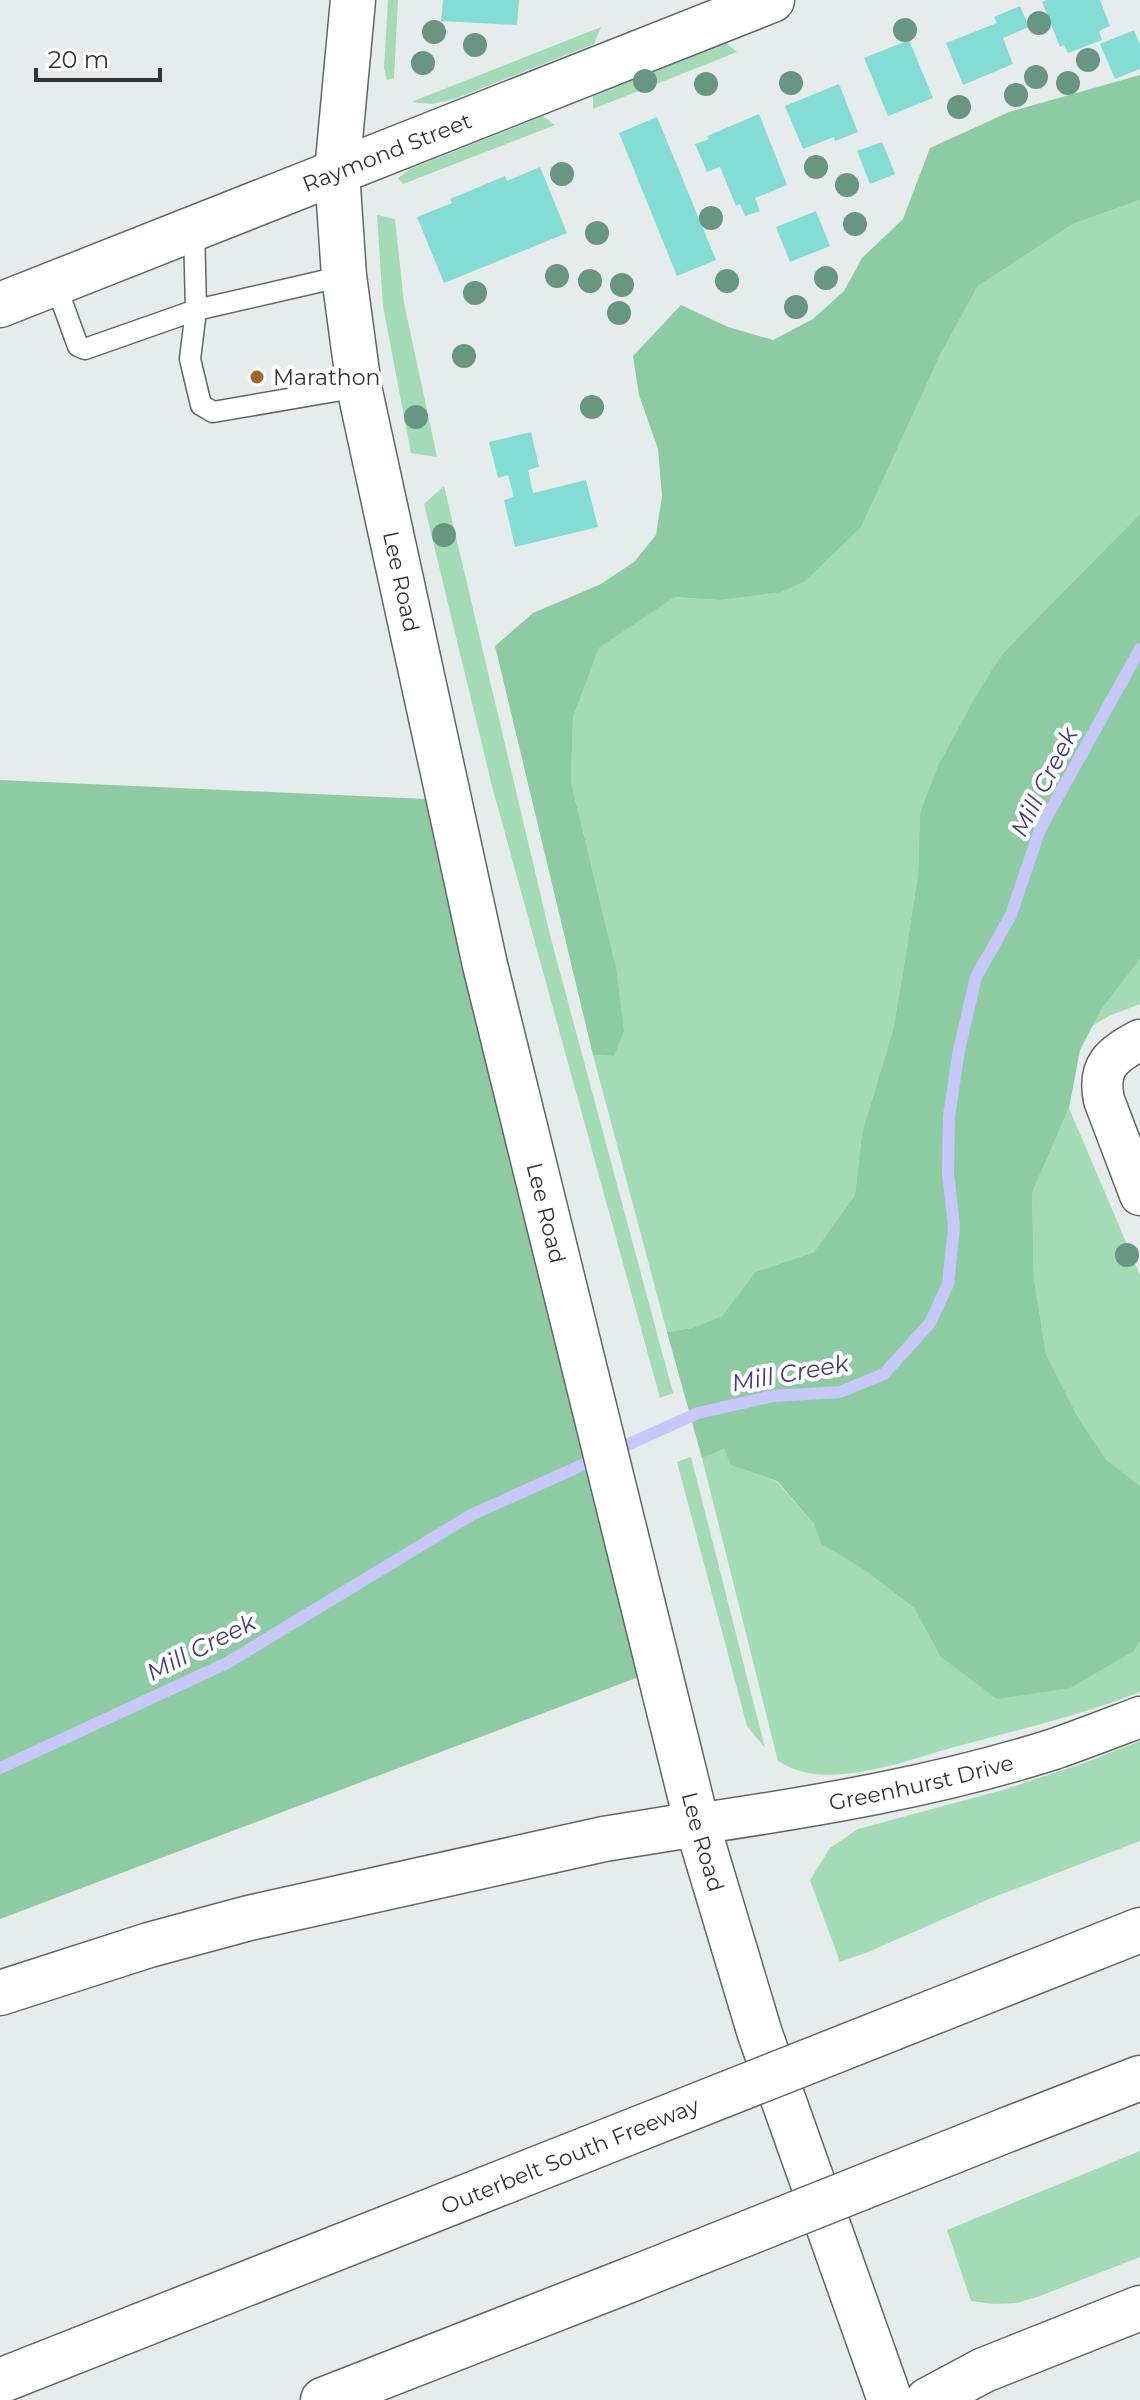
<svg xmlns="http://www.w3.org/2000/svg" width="1140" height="2400" font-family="Montserrat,sans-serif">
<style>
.green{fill:#a2dbb5}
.forest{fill:#8dcca3}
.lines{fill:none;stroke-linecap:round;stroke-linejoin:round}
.stream{stroke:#c7c7f9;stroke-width:12}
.building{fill:#84ddd4}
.lane-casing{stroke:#626667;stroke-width:23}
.street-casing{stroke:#626667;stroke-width:43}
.secondary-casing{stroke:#626667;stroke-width:47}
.highway-casing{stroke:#626667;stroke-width:47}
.lane{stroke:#fff;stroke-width:20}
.street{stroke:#fff;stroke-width:40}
.secondary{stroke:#fff;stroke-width:44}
.highway{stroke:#fff;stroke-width:44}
.highway-bridge-casing{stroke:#626667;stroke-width:47;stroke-linecap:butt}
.highway-bridge{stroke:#fff;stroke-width:44}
.tree{fill:#689682}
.poi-dot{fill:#a4642c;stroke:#fff;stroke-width:3}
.labels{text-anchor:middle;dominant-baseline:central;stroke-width:8;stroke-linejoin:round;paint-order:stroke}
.street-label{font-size:22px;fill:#333535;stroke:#fff}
.poi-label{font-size:22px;fill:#333535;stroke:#fff;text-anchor:start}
.water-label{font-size:24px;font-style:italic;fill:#423b83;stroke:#fff}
</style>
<rect width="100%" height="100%" fill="#e6ebec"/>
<!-- green -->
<path class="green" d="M388,0H398L394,78L387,80L384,68Z
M601,27L594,44L457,98L432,104L411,102Z
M726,43L737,52L593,109V96Z
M543,116L555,125L403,184L398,178L410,169Z
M1140,200V514L1003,653L920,813L918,874L905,959L893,1030L862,1133L855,1195L814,1252L755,1272L722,1316L692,1328L667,1332L593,1055L614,1056L616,967L571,782L573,718L599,648L675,597L718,600L900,439L940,355L978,286L1073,224Z
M377,215L395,219L404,303L437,457L411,453L383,306Z
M444,486L550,935L673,1393L660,1398L492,786L424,504Z
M1140,959V1004L1109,1016L1092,1026L1101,1010Z
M1069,1108L1140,1275V1486L1106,1461L1079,1419L1046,1354L1034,1278L1032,1193Z
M724,1449L732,1465L776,1481L814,1524L821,1544L866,1571L914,1608L940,1656L1134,1651L1140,1642V1692C1079,1716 1014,1731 951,1748C916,1758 880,1771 843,1774C818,1776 799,1774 778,1761L702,1458Z
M691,1457L765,1748L747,1726L677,1462Z
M1140,1741V1841L989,1899L868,1952L840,1962L810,1880L830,1848L858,1829L1003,1790L1087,1762Z
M1140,2151V2257L1040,2296L1017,2303L994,2304L971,2301L947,2230Z"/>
<!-- forest -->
<path class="forest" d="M1140,75V200L1073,224L978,286L940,355L861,527L805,581L781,592L718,600L675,597L599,648L573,718L571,782L616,967L624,1031L614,1056L593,1055L495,646L533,613L601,584L634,562L656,535L662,496L658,449L639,395L633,356L681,305L728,327L773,340L813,319L844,291L862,258L903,219L930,148L1009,112Z
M1140,514V959L1101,1010L1080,1050L1069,1108L1032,1193L1034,1278L1046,1354L1079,1419L1106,1460L1140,1486V1642L1134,1651L1070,1688L997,1699L940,1656L914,1608L866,1571L821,1544L814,1524L777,1481L731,1465L724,1449L702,1458L667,1332L692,1328L722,1316L755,1272L814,1252L855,1195L862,1133L893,1030L905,959L918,874L920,813L938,766L977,694L1003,653Z
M0,780L449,800L657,1670L0,1919Z"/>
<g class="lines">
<!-- stream -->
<path class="stream" d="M0,1768L227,1663L471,1515L698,1413L773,1396L840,1392L884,1374L930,1323L948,1284L954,1227L948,1173L949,1116L959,1050L976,977L1011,915L1040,829L1140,649"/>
</g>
<!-- building -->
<path class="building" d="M443,0H519L517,25L441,21Z
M1047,0H1100L1110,26L1099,31L1102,40L1068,53L1064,45L1060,47L1042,2Z
M1020,6L1029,27L1003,38L1013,64L963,85L946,43L997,23L994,17Z
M1134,30L1140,45V69L1115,79L1100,44Z
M909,40L933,98L888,116L864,58Z
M839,84L858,132L835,141L834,137L803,149L785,106Z
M759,114L787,185L755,198L760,211L745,216L740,204L736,206L720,167L707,172L695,144L709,139L707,136Z
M657,117L716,260L677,276L619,133Z
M882,142L895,174L870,184L857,151Z
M540,167L567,233L444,283L417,217L452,203L450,199L505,176L507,181Z
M816,211L830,246L790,262L776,227Z
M531,432L539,467L528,470L533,493L586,480L598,527L515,547L504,500L514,497L508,475L498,478L489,442Z"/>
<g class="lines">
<defs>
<path id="lane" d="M194,227L196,310L190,359L201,405L213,412L359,387
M55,283L78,346L85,349L196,310L344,276"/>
<g id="street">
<path d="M1140,1040C1112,1055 1097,1066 1104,1100L1140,1195"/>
<path id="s1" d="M697,1824C817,1806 938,1786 1054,1749C1083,1739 1111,1728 1140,1717"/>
</g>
<g id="secondary">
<path id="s2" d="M353,0L337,172L344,276L359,387L485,965L697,1824L760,2034L890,2400"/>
<path id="s3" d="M0,305L772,0"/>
<path d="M928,2400L984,2370L1140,2308"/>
</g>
<path id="highway" d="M0,1993L149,1945L249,1918L604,1839L697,1824
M961,2001L1140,1930
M1009,2129L1140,2078
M0,2381L587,2149
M323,2400L632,2279"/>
</defs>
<!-- lane casing -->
<use href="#lane" class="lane-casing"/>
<!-- street casing -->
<use href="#street" class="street-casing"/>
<!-- secondary casing -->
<use href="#secondary" class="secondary-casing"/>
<!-- highway casing -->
<use href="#highway" class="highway-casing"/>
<!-- lane -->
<use href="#lane" class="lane"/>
<!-- street -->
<use href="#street" class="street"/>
<!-- secondary -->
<use href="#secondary" class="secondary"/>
<!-- highway -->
<use href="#highway" class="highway"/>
<defs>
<path id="highway-bridge" d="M587,2149L961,2001
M632,2279L1009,2129"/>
</defs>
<!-- highway-bridge casing -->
<use href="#highway-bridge" class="highway-bridge-casing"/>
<!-- highway-bridge -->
<use href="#highway-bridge" class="highway-bridge"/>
</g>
<!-- trees -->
<g class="tree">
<circle cx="1039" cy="23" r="12"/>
<circle cx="905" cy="30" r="12"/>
<circle cx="434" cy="32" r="12"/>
<circle cx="475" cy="45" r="12"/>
<circle cx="1088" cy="60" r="12"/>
<circle cx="423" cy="63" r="12"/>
<circle cx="1036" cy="77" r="12"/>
<circle cx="645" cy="81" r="12"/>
<circle cx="791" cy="83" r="12"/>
<circle cx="1068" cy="83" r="12"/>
<circle cx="706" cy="84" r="12"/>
<circle cx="1016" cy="95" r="12"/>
<circle cx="959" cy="107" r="12"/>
<circle cx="816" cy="167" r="12"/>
<circle cx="562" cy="174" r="12"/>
<circle cx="847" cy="185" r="12"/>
<circle cx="711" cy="218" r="12"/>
<circle cx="855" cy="224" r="12"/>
<circle cx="597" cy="233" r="12"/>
<circle cx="557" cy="276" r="12"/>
<circle cx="826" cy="278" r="12"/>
<circle cx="590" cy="281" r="12"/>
<circle cx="727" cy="281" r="12"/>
<circle cx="622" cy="285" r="12"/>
<circle cx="475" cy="293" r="12"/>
<circle cx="796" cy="307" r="12"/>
<circle cx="619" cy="313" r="12"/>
<circle cx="464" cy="356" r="12"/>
<circle cx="592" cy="407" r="12"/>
<circle cx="416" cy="417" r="12"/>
<circle cx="444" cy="535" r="12"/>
<circle cx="1127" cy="1255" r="12"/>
</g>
<!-- markers -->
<circle class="poi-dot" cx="257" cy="377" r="8"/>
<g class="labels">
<!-- street labels -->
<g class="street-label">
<text stroke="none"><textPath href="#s3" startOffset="416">Raymond Street</textPath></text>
<text stroke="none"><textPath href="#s2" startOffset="588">Lee Road</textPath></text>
<text stroke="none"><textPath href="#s2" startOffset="1236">Lee Road</textPath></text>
<text stroke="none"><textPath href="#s1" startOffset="228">Greenhurst Drive</textPath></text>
<text stroke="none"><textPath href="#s2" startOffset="1884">Lee Road</textPath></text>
<text transform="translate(570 2156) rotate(-22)">Outerbelt South Freeway</text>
</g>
<!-- poi labels -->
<g class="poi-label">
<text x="273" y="377">Marathon</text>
</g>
<!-- water labels -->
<g class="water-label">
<text transform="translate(1044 782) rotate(-63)">Mill Creek</text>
<text transform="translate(790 1373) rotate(-10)">Mill Creek</text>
<text transform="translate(201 1647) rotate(-27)">Mill Creek</text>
</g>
</g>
<!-- scale -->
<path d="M36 68v12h124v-12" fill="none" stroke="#333535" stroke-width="4"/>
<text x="48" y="68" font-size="24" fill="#333535" stroke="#ffffff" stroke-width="6" paint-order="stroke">20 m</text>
</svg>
